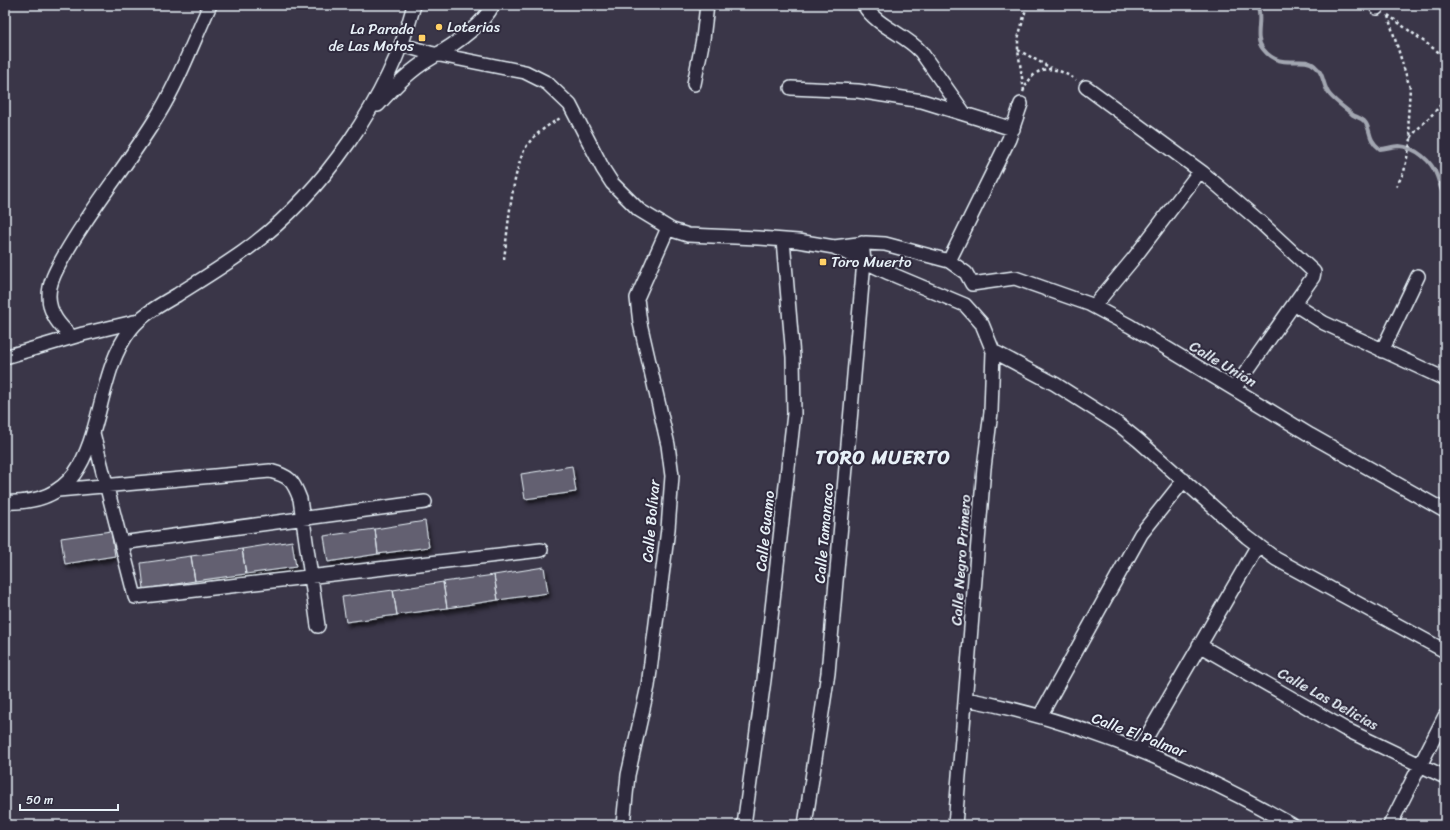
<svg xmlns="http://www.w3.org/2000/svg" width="1450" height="830" font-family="Sriracha,sans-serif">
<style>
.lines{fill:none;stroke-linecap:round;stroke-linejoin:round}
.stream{stroke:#a2a6b1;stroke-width:4}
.building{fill:#636171;stroke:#e8f1f8;filter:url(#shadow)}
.minor-casing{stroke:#e8f1f8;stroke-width:16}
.path{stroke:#e8f1f8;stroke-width:2.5;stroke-dasharray:3 3;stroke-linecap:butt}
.minor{stroke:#2f2a3d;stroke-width:13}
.poi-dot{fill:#ffd166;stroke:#2f2a3d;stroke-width:1.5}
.labels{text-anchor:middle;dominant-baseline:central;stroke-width:4;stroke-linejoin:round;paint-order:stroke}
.poi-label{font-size:15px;fill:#e8f1f8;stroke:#2f2a3d;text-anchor:start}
.street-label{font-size:15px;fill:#e8f1f8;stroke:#2f2a3d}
.district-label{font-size:19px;font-weight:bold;letter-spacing:1px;fill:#e8f1f8;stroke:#2f2a3d}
</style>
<defs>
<filter id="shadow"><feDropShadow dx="2.5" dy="4.5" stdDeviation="2" flood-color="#0009"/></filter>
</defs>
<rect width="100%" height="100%" fill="#3a3648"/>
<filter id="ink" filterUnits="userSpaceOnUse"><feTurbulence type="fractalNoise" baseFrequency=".025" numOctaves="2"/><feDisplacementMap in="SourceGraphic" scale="8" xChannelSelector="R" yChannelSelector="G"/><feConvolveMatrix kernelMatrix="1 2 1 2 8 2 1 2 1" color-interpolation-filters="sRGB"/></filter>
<g filter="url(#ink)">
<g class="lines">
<!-- stream -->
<path class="stream" d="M1257,5C1264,19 1253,37 1263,49C1281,72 1302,54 1315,66C1325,74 1322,86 1330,95C1336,102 1346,109 1353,115C1357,117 1361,118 1364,121C1372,129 1366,138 1380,149C1386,149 1392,146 1399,146C1415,147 1432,161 1437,176C1440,184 1440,189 1445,196"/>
</g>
<!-- building -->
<path class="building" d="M572,466L576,492L525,499L521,474Z
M425,521L429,547L378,554L375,529Z
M375,529L378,554L328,562L324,536Z
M111,531L115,556L65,564L61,538Z
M292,541L296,567L246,574L242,549Z
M242,549L246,574L195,581L191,556Z
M191,556L195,581L144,589L141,563Z
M544,567L548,593L498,600L494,575Z
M494,575L498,600L447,608L443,582Z
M443,582L447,608L397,615L393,590Z
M393,590L397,615L346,622L342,597Z"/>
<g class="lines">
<defs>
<path id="minor" d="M864,5C876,26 905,34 921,52L964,113
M1377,8L1378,5
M402,45L430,53L525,72L547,83L570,105L603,169L612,183L639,210L672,230L688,235L758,238L798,241L834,247L889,273L965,305L982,324L993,351L991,412L984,468L955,825
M694,84L703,39L707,5
M1086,87L1203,173L1258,220L1314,272L1313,277L1234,389
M791,88L858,91L922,101L1013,129
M378,105C392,89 409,71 428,60C449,48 481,28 493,5
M834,247L866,243L885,244L949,261L966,273L972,284
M949,261L1009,139L1021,104
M972,284L1015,278L1089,304L1130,326L1310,435L1445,511
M1294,304L1324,323L1445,379
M1094,306L1134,258L1200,171
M72,337C60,326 49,314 49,296C49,281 58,267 65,254C93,205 129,163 158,115C179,81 193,42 210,5
M993,351L1055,384L1118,424L1138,440L1247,537L1276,559L1445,651
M1382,351L1418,276
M5,357L83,334L138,321
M93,433L135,597L541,550
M58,490L270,471C289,476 293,480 300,499L318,626
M5,502C113,507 84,388 131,329C143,314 160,305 177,295C199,281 222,267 243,252C322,195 389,99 414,5
M121,543L425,502
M1199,645L1345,729L1445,777
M966,699C1081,721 1191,767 1292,825
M1040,716L1141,534L1184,480
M1139,750L1258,545
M623,825L628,775L648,686L668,529L672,476L668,445L640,323L637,298L668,228
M744,825L764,680L794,414L793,357L783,240
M805,825L828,673L864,261L862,243
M1390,825L1445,716"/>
</defs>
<!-- minor casing -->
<use href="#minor" class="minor-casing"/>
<!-- path -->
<path class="path" d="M1388,15L1445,57
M1388,16L1410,88L1408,118L1411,139L1404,172L1395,189
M1018,50L1051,68
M1024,91L1018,50V39L1027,5
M1023,92C1034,64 1053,64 1076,80
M1411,138C1420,123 1438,113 1445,97
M504,259C508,230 512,166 528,144C536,133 550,124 562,117"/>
<!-- minor -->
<use href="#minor" class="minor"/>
</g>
</g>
<!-- markers -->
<g class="poi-dot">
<circle cx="439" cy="27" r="4"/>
<rect x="418" y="34" width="8" height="8" rx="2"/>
<rect x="819" y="258" width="8" height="8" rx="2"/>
</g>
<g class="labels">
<!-- poi labels -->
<g class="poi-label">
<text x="447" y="27">Loterias</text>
<text x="414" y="29" text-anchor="end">La Parada<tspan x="414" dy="17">de Las Motos</tspan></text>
<text x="831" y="262">Toro Muerto</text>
</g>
<!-- street labels -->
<g class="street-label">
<text transform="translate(1223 364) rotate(31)">Calle Unión</text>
<text transform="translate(651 521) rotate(-85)">Calle Bolívar</text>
<text transform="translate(765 531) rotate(-84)">Calle Guamo</text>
<text transform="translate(824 533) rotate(-85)">Calle Tamanaco</text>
<text transform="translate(961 560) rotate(-86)">Calle Negro Primero</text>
<text transform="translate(1328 699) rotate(29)">Calle Las Delicias</text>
<text transform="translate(1139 735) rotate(21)">Calle El Palmar</text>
</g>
<!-- district labels -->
<g class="district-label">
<text x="883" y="457">TORO MUERTO</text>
</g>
</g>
<!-- margin -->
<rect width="1450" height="830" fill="none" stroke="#2f2a3d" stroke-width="20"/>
<rect x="10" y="10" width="1430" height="810" fill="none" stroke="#e8f1f8" stroke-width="1.5" filter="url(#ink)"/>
<!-- scale -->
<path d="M20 804v6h98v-6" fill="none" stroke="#e8f1f8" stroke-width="2"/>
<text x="26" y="804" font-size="12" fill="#e8f1f8" stroke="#2f2a3d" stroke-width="3" paint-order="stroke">50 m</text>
</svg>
